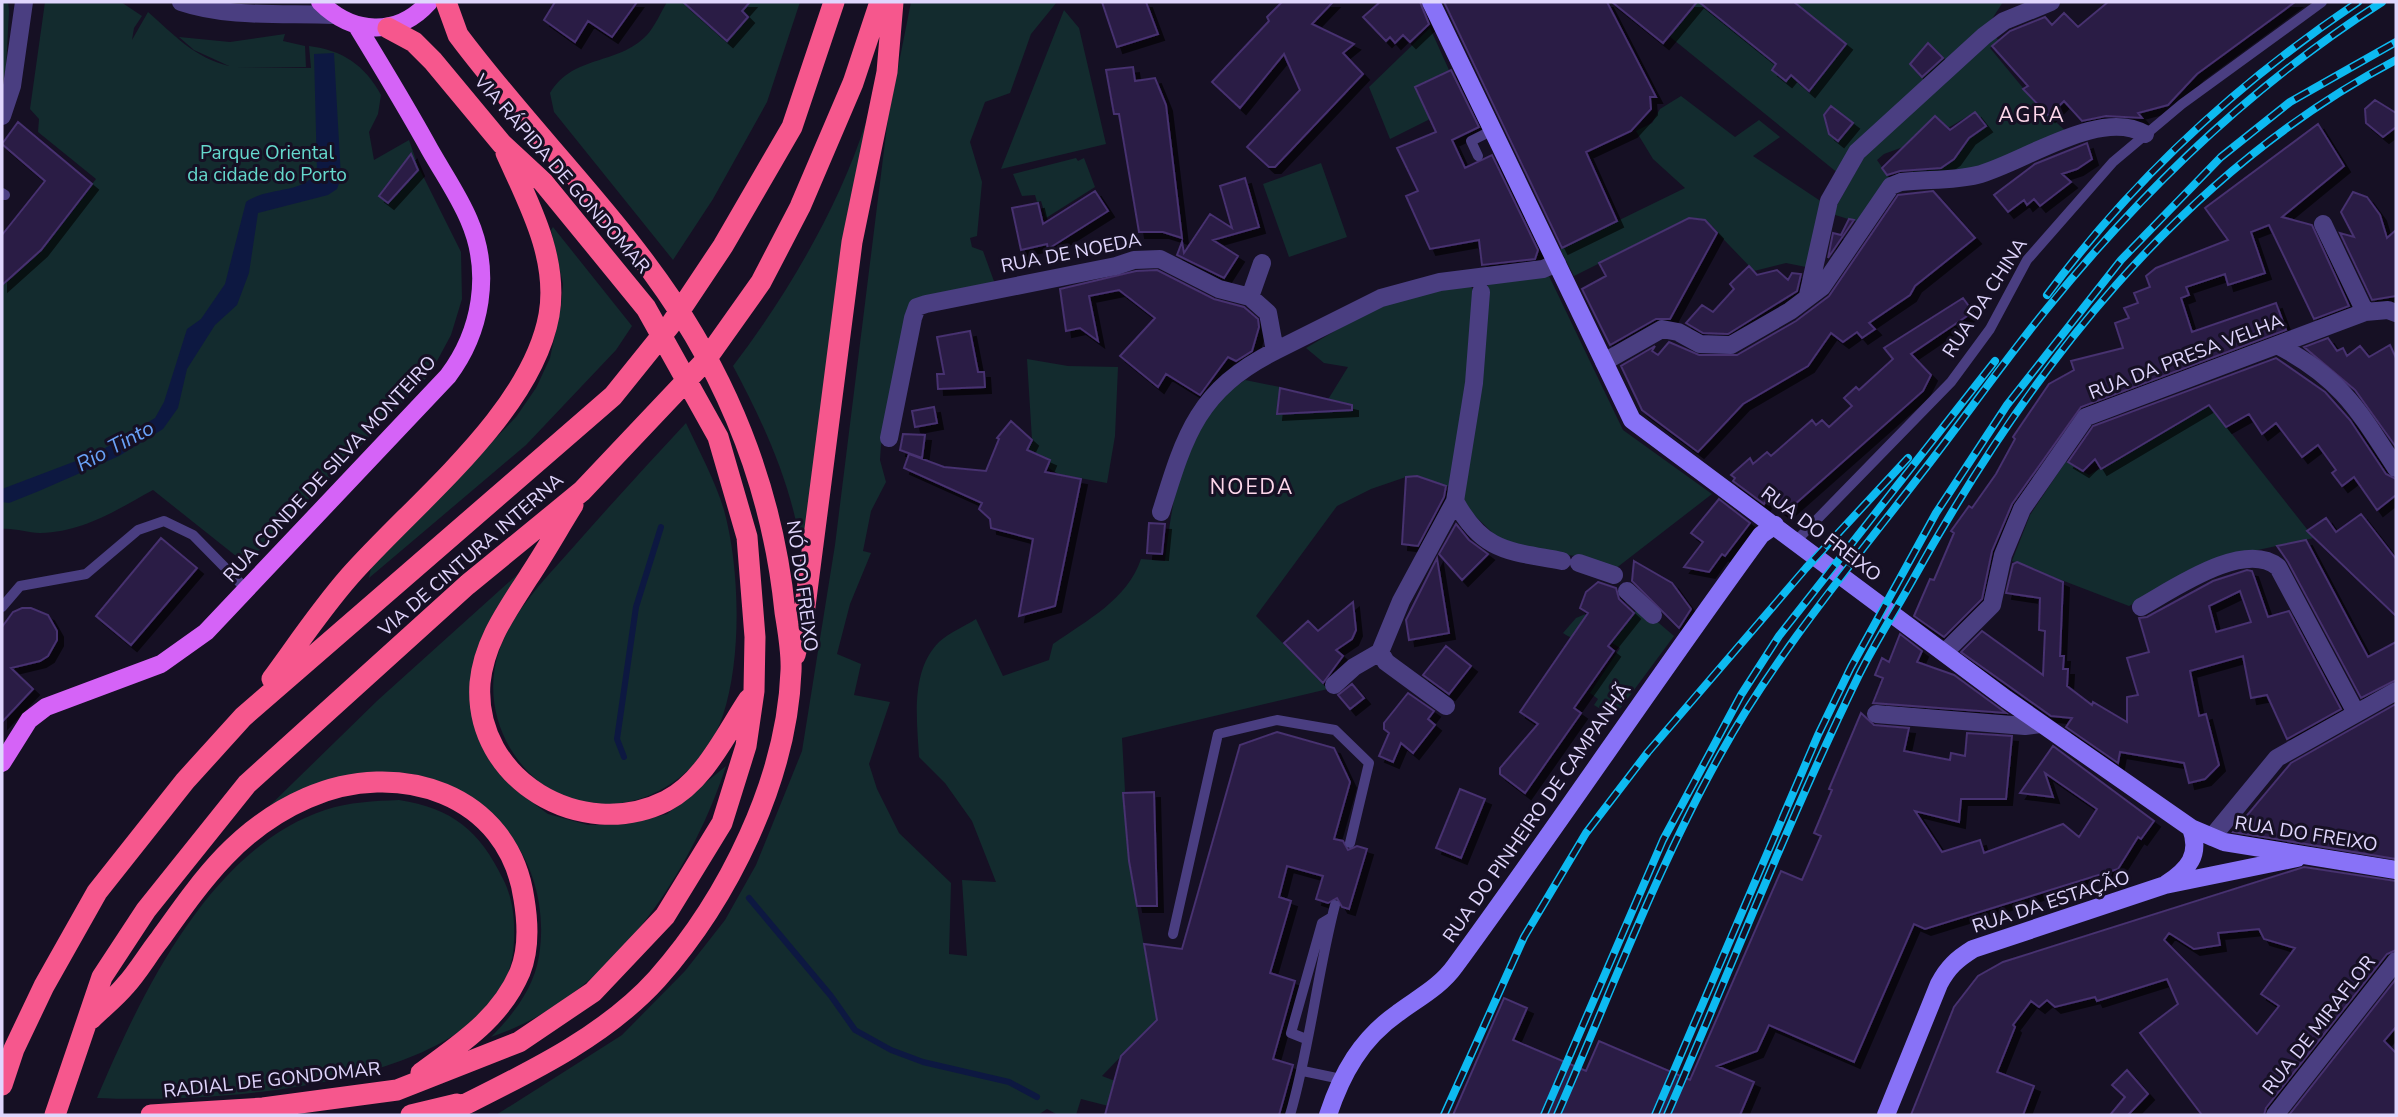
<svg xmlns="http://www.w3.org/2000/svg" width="2398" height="1117" font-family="'Nunito Sans',sans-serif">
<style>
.green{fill:#132b2e}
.water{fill:#0d1841}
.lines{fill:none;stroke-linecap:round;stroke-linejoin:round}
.stream{stroke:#0d1841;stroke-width:6}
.building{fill:#2b1d44;stroke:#46306f;stroke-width:2;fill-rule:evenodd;filter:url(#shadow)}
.lane{stroke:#4a3e81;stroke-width:10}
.street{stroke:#4a3e81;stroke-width:18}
.secondary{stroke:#8872f7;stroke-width:18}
.primary{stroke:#d563f7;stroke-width:18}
.highway{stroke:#f6578d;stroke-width:21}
.rail-casing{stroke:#0dbaf1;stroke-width:8}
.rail{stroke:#161024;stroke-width:5;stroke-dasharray:16;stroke-linecap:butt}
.labels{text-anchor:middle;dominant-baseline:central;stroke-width:6;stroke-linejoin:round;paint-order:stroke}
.park-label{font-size:19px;fill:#65d9cd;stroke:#161024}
.street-label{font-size:19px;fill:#e0d6fd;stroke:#161024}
.neighbourhood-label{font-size:21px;letter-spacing:2px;fill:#fdd7ea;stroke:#161024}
.water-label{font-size:21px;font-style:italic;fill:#69a1f7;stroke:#161024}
</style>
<defs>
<filter id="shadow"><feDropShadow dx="6" dy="6" stdDeviation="0" flood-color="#0009"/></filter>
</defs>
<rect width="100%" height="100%" fill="#161024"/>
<!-- green -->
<path class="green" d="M2,2H8L9,11L6,68L2,84Z
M45,2H121L142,16L134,28L132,40L148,12C174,35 195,58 229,66L194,50L179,37L230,42L285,34L283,41L305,46L306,67L235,68H311L309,46C342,50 365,65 381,95L378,114L369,132L374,160L409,140L418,166L461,252L462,299L451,335L430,374L246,564L153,490C116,510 84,532 40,533C27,533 15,528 2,529V285L41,250L96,179L38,132L39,119L30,109Z
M667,2H683L727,40L748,17L742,11L750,2H800L767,102L713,199L673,260L554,112L550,93C574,54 617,66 647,35C655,26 661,12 667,2Z
M911,2H1057L1031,34L1010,93L985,102L970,142L982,182L977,236L970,238L972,247L983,251L995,284L916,302L881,445L880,460L886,482L871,511L863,551L871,553L850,604L837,654L861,664L854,695L890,702L869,764L877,789L899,833L951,883L949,954L967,956L962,880L996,882L972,821L945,783L919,757C917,720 910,671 939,642C949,633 965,626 976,619L1003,676L1049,660L1053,644C1087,620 1127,600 1141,559L1165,561C1169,525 1179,454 1198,424C1209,406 1228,392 1245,380L1280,387L1277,414L1321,411L1348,367L1324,363L1306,348L1384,302L1470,285L1475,293L1469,383L1450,487L1417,476L1406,477L1371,489L1337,506L1256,616L1328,689L1122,738L1129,861L1157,1019L1102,1076L1115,1081L1128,1111L1081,1099L1076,1115H1058L1047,1109L1038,1115H496L622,1035L685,971L725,920L756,865L802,751L835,545L888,118Z
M1665,2H2003L1992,19L1854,148L1839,174L1669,36L1684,17Z
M1064,10L1079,28L1106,144L1001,169Z
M1430,28L1449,70L1415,87L1430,119L1390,139L1369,87Z
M1994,35L1999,41L1990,48L2037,105L2068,133L1974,172L1906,177L1927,158L1936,170C1953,164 1958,149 1966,134L1970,138L1986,126L1975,112L1948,128L1935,116L1903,147L1884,154L1877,160L1890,179L1861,223L1832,214L1869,148Z
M1681,96L1735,137L1759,120L1780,137L1753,156L1822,202L1806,267L1786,263L1754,271L1705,220L1690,218L1574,276L1560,249L1685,188L1653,159L1636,131L1652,123L1660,109Z
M866,122L801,584C801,568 802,551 799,536C788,476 761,418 733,366C787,295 839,207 866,122Z
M1076,158L1078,161L1084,158L1095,187L1046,218L1041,201L1037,202L1035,195L1022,196L1013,174Z
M1321,163L1347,237L1289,257L1263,184Z
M553,227L632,326L616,350L526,445L369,578L371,568L516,417L536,388L550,358L561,306L563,284L551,230Z
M1549,276L1623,430L1712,494L1615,569L1584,557L1549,553L1501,541L1471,512L1460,495L1480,384L1488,283Z
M1027,359L1068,366L1118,367L1115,436L1107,483L1058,474L1047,467L1050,460L1024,457L1032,440Z
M2209,405L2314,538L2216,559L2129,606L2012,561L2030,515L2066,461L2089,475Z
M686,423C699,451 715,480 724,510C740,568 742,658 723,715C692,810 566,842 510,748C493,719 488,684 499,651C513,610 548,576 576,544C612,503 649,463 686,423Z
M519,573L479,655L494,765L514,789L548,814L588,825L627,824L667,814L726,766C689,879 608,998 491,1037C513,1015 534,988 539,956C554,863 488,776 392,772C344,771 295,803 253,822L378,700Z
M1639,606L1674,636L1617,713L1606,705L1602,710L1594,705L1598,699L1590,693L1620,648C1596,630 1582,647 1563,633L1576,618L1588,613L1619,633Z
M399,800C452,808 480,831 503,879C513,898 515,921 514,941C510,1091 204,1103 97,1098C141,994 210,848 325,810C349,802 374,801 399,800Z"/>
<!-- water -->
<path class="water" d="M334,53L341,178L337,189L328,195L258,213L249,273L237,305L215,325L187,369L178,408L163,429L119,456L39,491L9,503L2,502V489L97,453L155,418L164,402L187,329L201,319L225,284L246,202C268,186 301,195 317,172L314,54Z"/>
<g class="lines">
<!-- stream -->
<path class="stream" d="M624,757L617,739L636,607L661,527
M749,898L831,996L855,1030L891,1050L923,1062L1009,1082L1037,1097"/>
</g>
<!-- building -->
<path class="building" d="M555,2H637L612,37L588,21L575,42L544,20Z
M683,2H750L742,11L748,17L727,41Z
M1102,2H1146L1158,34L1117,47Z
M1282,2H1333L1312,24L1354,44L1343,53L1363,74L1275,167H1269L1247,147L1300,90L1284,54L1240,108L1212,82L1269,21L1267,17Z
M1380,2H1420L1429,24L1410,42L1403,35L1395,43L1390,37L1386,41L1363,17Z
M1444,2H1607L1656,97H1650L1651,109L1631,131L1586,152L1617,221L1562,248Z
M1612,2H1697L1663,43Z
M1699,2H1794L1846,44L1809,91L1791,75L1786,81L1772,70L1776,64Z
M2108,2H2295L2197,74L2168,105L2138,113L2142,118L2106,116L2082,121L2064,101L2049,116L2023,89L2028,86L1992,46L2010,31L2045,17L2052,25L2064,13L2078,27Z
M1928,43L1943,58L1922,77L1910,64Z
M1133,67L1135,81L1155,78L1166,105L1182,238L1163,232H1139L1119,114H1114L1106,70Z
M1451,70L1479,127L1452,140L1465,168L1492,155L1538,250L1535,259L1482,265L1479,240L1430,249L1406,196L1418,191L1397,148L1436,132L1415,87Z
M2375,100L2396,113V127L2383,137L2366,123L2365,109Z
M1831,106L1853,123L1838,141L1829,134L1824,115Z
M1975,112L1986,126L1969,138L1954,159L1941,168L1900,171L1887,175L1882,168L1935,116L1950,130Z
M18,122L92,184L41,250L2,285V235L45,181L2,144Z
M2318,124L2344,166L2282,217L2312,225L2349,306L2314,319L2269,225L2251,232L2265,273L2228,285L2225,274L2186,287L2189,295L2181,298L2192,332L2276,303L2286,330L2081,407L2012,504L1992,551L1982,599L1944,637L1914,616L1930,579L1934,580L1954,533L1951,531L1969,506L1972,508L1996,474L2015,439L2013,437L2049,384L2074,370L2071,361L2123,348L2115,323L2129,318L2124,308L2138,303L2134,293L2150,287L2146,276L2156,268L2228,240L2205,208Z
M2087,143L2092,159L2077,169L2062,174L2071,182L2040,206L2034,199L2027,205L2024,200L2008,212L1994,195L2035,164Z
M411,154L418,170L388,203L379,196Z
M1245,178L1259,227L1213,240L1238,256L1224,278L1177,255L1182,242L1184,253L1210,214L1232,228L1220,186Z
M1095,191L1108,211L1048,249L1047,244L1021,250L1012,208L1038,203L1043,224Z
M1933,191L1975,238L1915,286L1910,295L1869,323L1875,329L1862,338L1857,332L1843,342L1831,333L1808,366L1743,404L1698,452L1642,410L1621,366L1655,346L1652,351L1658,355L1669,342L1699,355H1737L1796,321L1829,296L1898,195Z
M2353,192L2367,197L2380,215L2387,238L2396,230V296L2372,300L2340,233L2354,237L2341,212Z
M1689,218L1705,220L1717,233L1670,319H1656L1610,345L1582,289L1606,276L1599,263Z
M1849,219L1854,220L1828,258L1833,233L1841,235Z
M1749,266L1757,275L1777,270L1788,280L1792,273L1801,274L1797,291L1728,334L1703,333L1686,323L1702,305L1713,312L1734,289L1730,284Z
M1157,270L1214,299L1244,307L1258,319L1259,327L1252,351L1236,361L1228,357L1200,395L1166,374L1158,387L1120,356L1155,318L1119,290L1089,296L1098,341L1080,328L1066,331L1060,289L1136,271Z
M1963,298L1973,312L1911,354L1931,375L1923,391L1785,513L1767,500L1764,504L1733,481L1735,478L1731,475L1750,458L1753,464L1767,452L1771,456L1812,420L1816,425L1822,420L1829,427L1852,406L1844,398L1856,387L1859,390L1893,359L1884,348Z
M970,331L978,372H984L985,387L938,389L937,374H944L937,337Z
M2328,338L2337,351L2343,348L2347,356L2360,346L2369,357L2390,345L2396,358V447L2355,390L2304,347Z
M2276,358L2325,392L2350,420L2386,474L2396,479V495L2377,510L2354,477L2342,486L2332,473L2336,470L2318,445L2302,457L2276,423L2262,434L2249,414L2226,427L2209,405L2101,469L2095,459L2083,471L2068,462L2093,426Z
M1280,388L1352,405V410L1277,414Z
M934,407L937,423L915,427L912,411Z
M1011,421L1032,440L1027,450L1050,460L1045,472L1081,479L1055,606L1019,616L1033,539L991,528L990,519L979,509L982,503L904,468L909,454L944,467L986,471L999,439L997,438Z
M903,434L925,435L922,458L900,450Z
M1417,476L1446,486L1444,497L1418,546L1402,544L1406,477Z
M1719,499L1750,523L1725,556L1722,554L1709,572L1684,567L1703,542L1691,533Z
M2361,514L2396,559V616L2307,531L2326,518L2336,532Z
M1149,523L1165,524L1162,554L1147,553Z
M1456,524L1469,540L1488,554L1462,580L1439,554Z
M161,538L197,568L131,645L96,616Z
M2306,540L2368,657L2396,642V680L2361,698L2288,562L2277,546Z
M1437,558L1449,633L1409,640L1406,620Z
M1634,561L1672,583L1691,609L1679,628L1632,581Z
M2017,562L2063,582L2060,656H2064L2063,669H2068L2067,686L2092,705L2093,702L2127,722V697L2138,695L2127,658L2149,652L2139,618L2147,617L2213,581L2247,570L2252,571L2268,617L2289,611L2341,709L2287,739L2267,695L2251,698L2243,656L2190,671L2199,716L2206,714L2219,765L2205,779L2189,783L2184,763L2120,752L2118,763L2066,727L2072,718L2051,716L1961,652L1982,631L2043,675L2045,631L2039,630L2040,598L2006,593L2013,564ZM2240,591L2251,622L2216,632L2209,606Z
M1598,582L1616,588L1619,599L1634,613L1608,646L1614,651L1574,708L1581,713L1525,793L1500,774V768L1538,724L1520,712L1588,613L1580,608L1586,592Z
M1353,602L1356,630L1352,639L1336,650L1343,656L1323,683L1284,643L1308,621L1318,631Z
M22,608H31L48,615L57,631V640L48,656L40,661L11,668L33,689L2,722V627L13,612Z
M1900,634L1922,651L1917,662L1954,675L2006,713L1873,703L1883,678L1875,675L1882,658L1889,662Z
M1446,646L1471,666L1449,694L1423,675Z
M1352,684L1364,698L1350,709L1338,695Z
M1408,693L1434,711L1428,719L1435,725L1413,753L1401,743L1393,762L1379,756L1389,733L1384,729V723Z
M2396,704V859L2233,832L2291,763Z
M1861,713L1874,725L1909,728L1904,751L1950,760L1951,753L1965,756L1967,733L2012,736L2006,799H1961L1959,822L1915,811L1942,852L1980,840L1984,853L2063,824L2079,837L2097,809L2045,773L2053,797L2020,793L2053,746L2154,821L2141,839L2138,837L2118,869L1925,929L1914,924L1854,1062L1769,1025L1757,1051L1717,1066L1754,1082L1740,1115H1453L1504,998L1527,1008L1513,1040L1586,1071L1599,1041L1690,1080L1781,871L1802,880L1821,836L1814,833L1832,790L1829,789Z
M1277,732L1334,748L1350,782L1334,839L1343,841L1348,850L1357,846L1367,849L1349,909L1342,907L1337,898L1328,903L1316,899L1323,876L1287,866L1279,897L1291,901L1270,973L1295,981L1273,1059L1293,1065L1279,1115H1105L1121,1056L1157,1020L1144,944L1182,949L1240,745Z
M1460,789L1485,799L1461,858L1436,848Z
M1154,792L1157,906H1137L1129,861L1123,793Z
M2304,867L2396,881V950L2387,954L2266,1108L2264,1115H2202L2140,1033L2178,1004L2167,979L2097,1001L2095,997L2055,1007L2047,1000L2039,1007L2031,1001L2013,1025L2015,1027L1997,1072L2034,1086L2023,1115H1911L1954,1007L1978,976L2003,962ZM2259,929L2264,939L2295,948L2261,994L2279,1006L2257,1034L2164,940L2169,933L2194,949L2220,945L2218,933Z
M2396,979V1027L2384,1041L2396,1053V1115H2289Z
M2127,1070L2148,1094L2128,1115H2110L2125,1097L2112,1085Z"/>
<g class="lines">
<!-- lane -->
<path class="lane" d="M1478,156L1471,141L1491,131
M2,193L5,195
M1796,541L1951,382L1990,329L2027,260L2113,162L2182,104L2322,2
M2,607L20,586L86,574L138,530L164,521L193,535L246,589
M1173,934L1218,734L1277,720L1335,730L1369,763L1350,843
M1306,1039L1291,1033L1322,923L1332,917
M1303,1071L1341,1079
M1290,1115C1310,1047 1317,974 1335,905"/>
<!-- street -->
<path class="street" d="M181,2C228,18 283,13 333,15
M2,116L12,86L24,2
M2323,224L2365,312
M1808,295L1829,201L1857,152L1984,36L2004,21L2051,2
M1250,297L1262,263
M2277,345C2341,378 2359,411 2396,468
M1604,362L1662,329L1678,332L1700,344L1731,345L1790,311L1822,287L1891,186L1901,182C1925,179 1953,181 1977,175C2021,164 2100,107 2145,134
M889,438L913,318L917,307L926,304L1116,266L1134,260L1160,259L1219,289L1250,297L1268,313L1275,351L1381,298L1440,282L1543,269L1557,263
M1455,501C1483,553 1510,551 1562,561
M1161,512C1185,434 1198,390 1275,351
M1579,563L1614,575
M1627,591L1653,615
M2141,607C2172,590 2244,539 2278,567L2356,713
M1945,652L1992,605L2003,555L2022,509L2086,417L2365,312L2388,310L2396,313
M1334,685L1354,667L1380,652
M1446,706L1386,662L1380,652L1401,601L1455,501L1474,383L1481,292
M1876,714L2025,726L2040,724
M2212,837L2277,758L2396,691
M2275,1115L2396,961"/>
<!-- secondary -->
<path class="secondary" d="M1431,2L1632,420L2006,699L2191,828L2224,842L2396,870
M2166,884C2188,870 2201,855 2191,828
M1328,1115C1342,1073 1361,1039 1398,1013C1418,998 1440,987 1455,966C1559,824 1657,677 1761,535L1775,525
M1886,1115L1939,984C1948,967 1957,959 1973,949L2165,885L2297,858"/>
<!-- primary -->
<path class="primary" d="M320,2C352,34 397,38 429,2
M2,763L29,720L46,707L161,664L206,632L448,376C481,332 492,273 469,220C459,196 443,173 430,150C407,108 382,67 357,26"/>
<!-- highway -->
<path class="highway" d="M573,505C558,529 544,554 528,578C507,611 484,642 480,683C473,780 582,843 666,801C705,781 726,733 749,699
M795,655L803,622L852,242L887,72L893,2
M272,679C297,645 321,609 349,577C414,503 531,414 549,315C559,258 528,202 506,153
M91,1019C102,1008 115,998 125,986C138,972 148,954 160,939C202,880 238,828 307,798C397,758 509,793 524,899C528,923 529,950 520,972C500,1019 460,1044 421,1073
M2,1085L14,1049L44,986L97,892L185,781L243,717L613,396L671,324L723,246L792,127L834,2
M55,1115L102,977L146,910L247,784L467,585L582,491L705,361L761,282L800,207L853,83L880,2
M151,1115L263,1108L397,1090L519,1042L593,992L665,916L722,823L746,746L754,691L755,637L747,537L718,437L646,308L543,182L502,144L433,61L414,42L388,28
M411,1115L457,1104
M444,1115C517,1078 601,1041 657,979C728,899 787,780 791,671C792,652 788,631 785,612C775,513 744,420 694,335C629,225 534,137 458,35L446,2"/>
<defs>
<path id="rail" d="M2047,295C2134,178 2237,83 2358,2
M1444,1115L1524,937L1586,833L1648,752L1806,568L1908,458
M1544,1115L1663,840L1741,695L1779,636L1995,361
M1557,1115C1610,995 1656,870 1720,755C1776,654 1851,565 1921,474C1963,420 2002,364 2045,311C2141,192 2253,84 2382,2
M1655,1115L1818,735L1851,667L1936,513L2007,405L2121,260L2221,157L2290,102L2396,42
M1667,1115C1731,969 1789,818 1859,675C1875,643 1894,613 1911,583C2028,372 2179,174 2396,60"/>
</defs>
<!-- rail casing -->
<use href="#rail" class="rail-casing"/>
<!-- rail -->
<use href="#rail" class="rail"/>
</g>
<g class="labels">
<!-- park labels -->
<g class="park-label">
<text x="267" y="153">Parque Oriental<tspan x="267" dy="22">da cidade do Porto</tspan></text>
</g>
<!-- street labels -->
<g class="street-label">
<text transform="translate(562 174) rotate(49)">VIA RÁPIDA DE GONDOMAR</text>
<text transform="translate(1071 253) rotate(-11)">RUA DE NOEDA</text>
<text transform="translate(1985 298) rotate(-57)">RUA DA CHINA</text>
<text transform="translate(2186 357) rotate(-21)">RUA DA PRESA VELHA</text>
<text transform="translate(330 469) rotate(-47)">RUA CONDE DE SILVA MONTEIRO</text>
<text transform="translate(1821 534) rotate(37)">RUA DO FREIXO</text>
<text transform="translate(471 555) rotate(-41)">VIA DE CINTURA INTERNA</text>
<text transform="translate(802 586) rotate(82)">NÓ DO FREIXO</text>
<text transform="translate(1537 813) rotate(-55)">RUA DO PINHEIRO DE CAMPANHÃ</text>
<text transform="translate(2306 834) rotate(9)">RUA DO FREIXO</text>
<text transform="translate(2051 902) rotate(-18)">RUA DA ESTAÇÃO</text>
<text transform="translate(2319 1025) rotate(-52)">RUA DE MIRAFLOR</text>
<text transform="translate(272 1080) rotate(-6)">RADIAL DE GONDOMAR</text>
</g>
<!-- neighbourhood labels -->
<g class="neighbourhood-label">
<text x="2032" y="115">AGRA</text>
<text x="1252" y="487">NOEDA</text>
</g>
<!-- water labels -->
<g class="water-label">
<text transform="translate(115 446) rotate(-28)">Rio Tinto</text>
</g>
</g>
<!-- border -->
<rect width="2398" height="1117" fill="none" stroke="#e0d6fd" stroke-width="7"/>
</svg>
